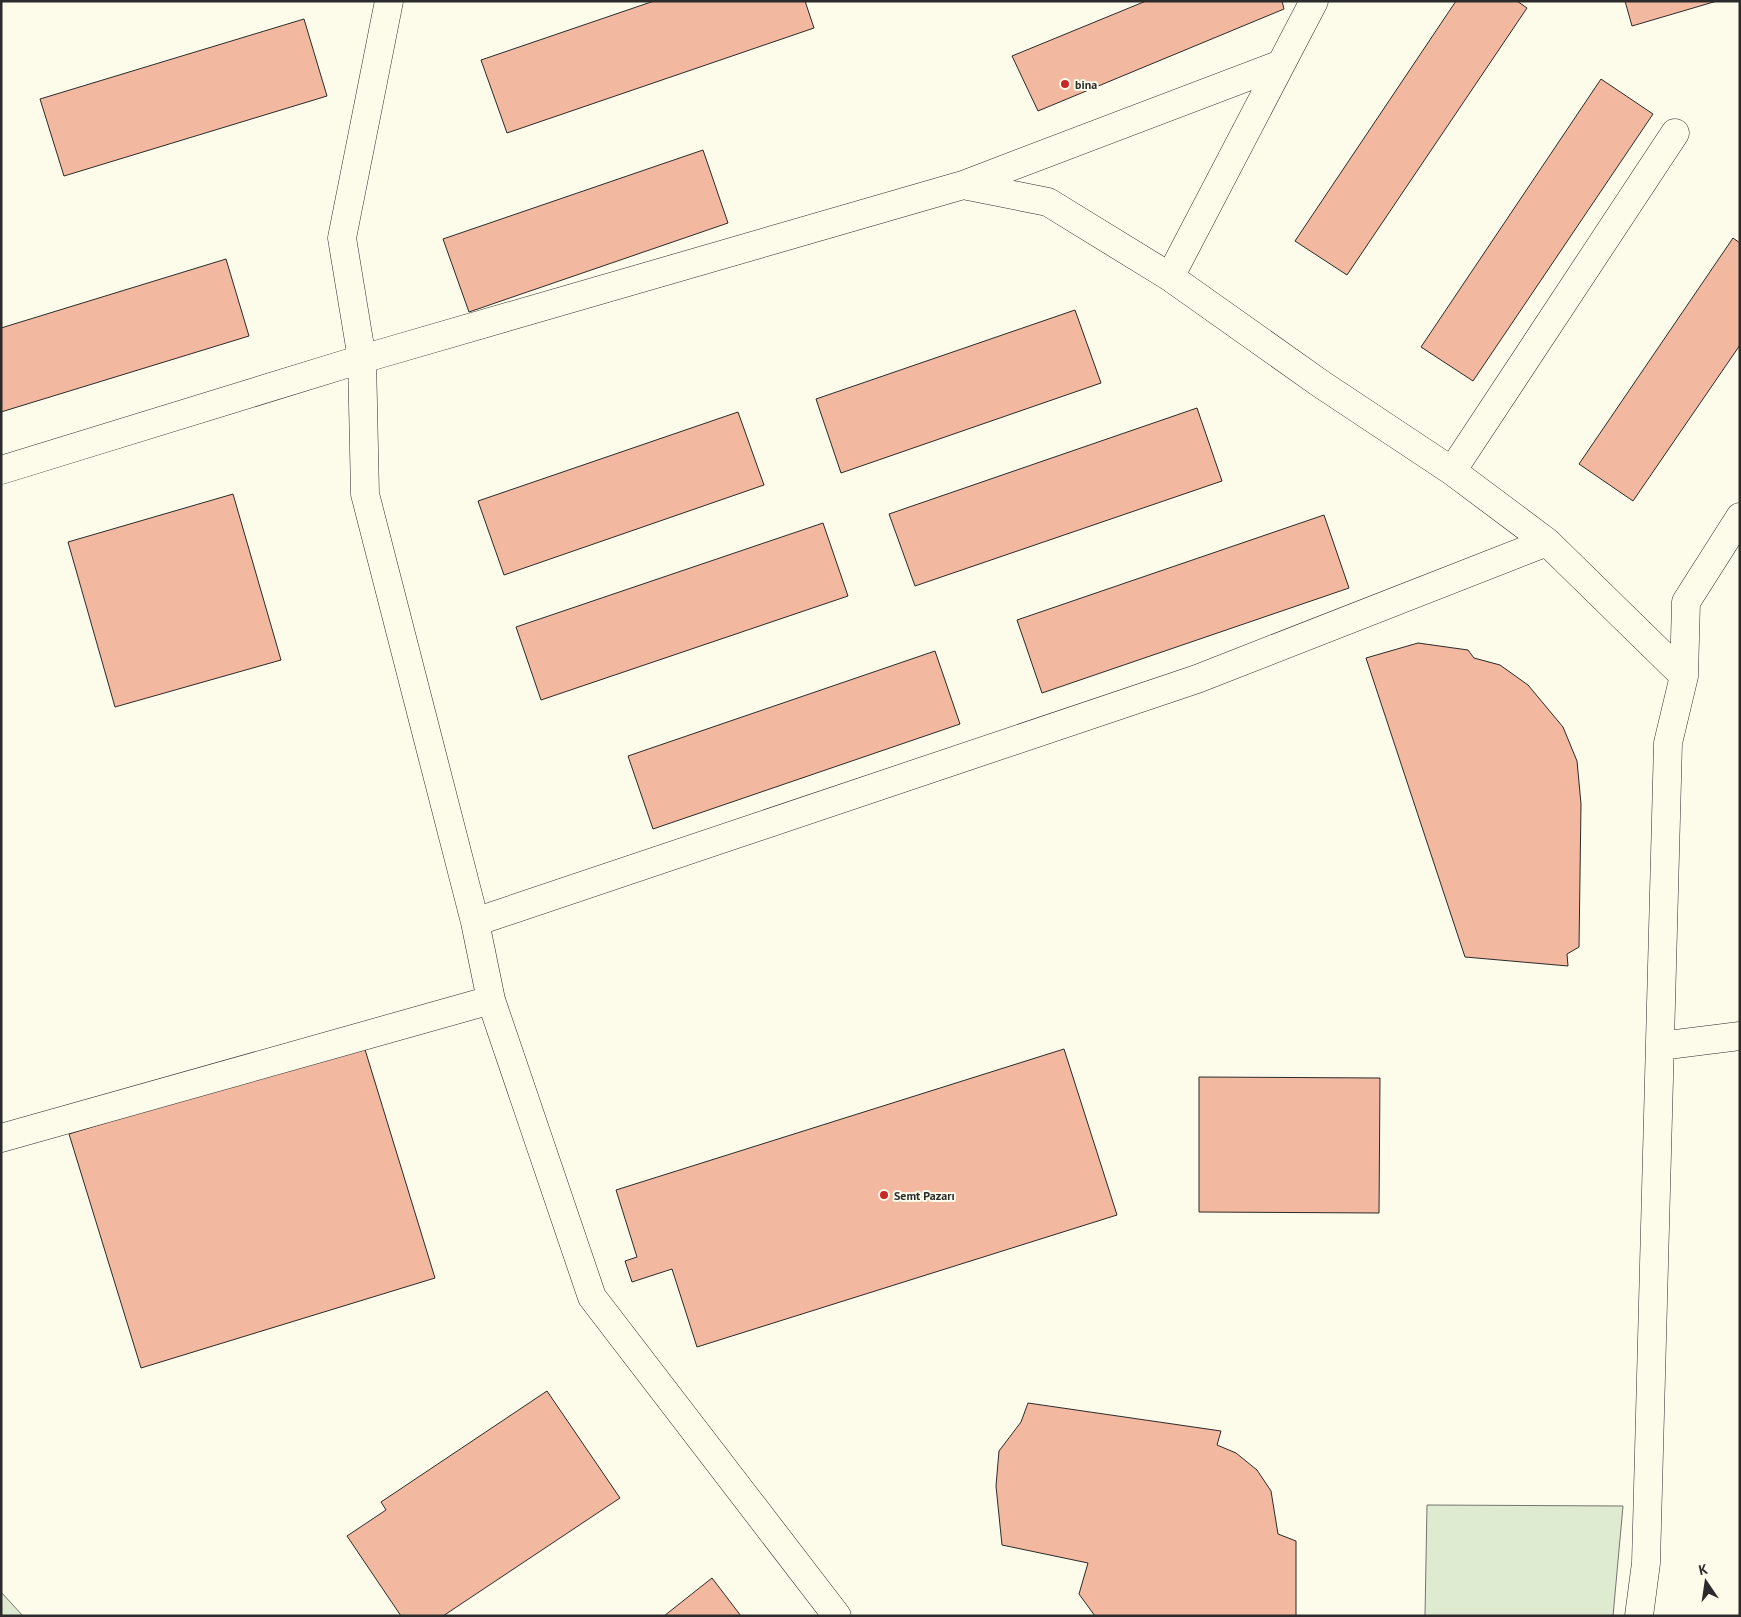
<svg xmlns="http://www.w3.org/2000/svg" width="1741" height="1617" font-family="'PT Sans',sans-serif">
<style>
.green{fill:#deebd1;stroke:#74746e}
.building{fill:#f2b8a0;stroke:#2b2b2b}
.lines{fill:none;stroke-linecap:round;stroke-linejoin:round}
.minor-casing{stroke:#2b2b2b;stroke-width:29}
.minor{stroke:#fdfbea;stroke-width:28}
.poi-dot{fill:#c62828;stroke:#fdfbea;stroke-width:2}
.labels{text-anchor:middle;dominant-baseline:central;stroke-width:4;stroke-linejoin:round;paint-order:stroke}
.poi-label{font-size:12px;font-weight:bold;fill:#2b2b2b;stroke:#fdfbea;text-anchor:start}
</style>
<rect width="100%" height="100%" fill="#fdfbea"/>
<!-- green -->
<path class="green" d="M1427,1505L1623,1506L1613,1616H1425Z
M1,1592L23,1616H1Z"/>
<!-- building -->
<path class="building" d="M654,1H805L814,28L507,133L481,60Z
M1146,1H1282L1284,9L1038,111L1012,56Z
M1456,1H1517L1527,8L1347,275L1295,241Z
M1625,1H1717L1632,26Z
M304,19L327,96L64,176L40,99Z
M1601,79L1653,114L1473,381L1421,347Z
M703,150L728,223L469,312L443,239Z
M1733,238L1740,243V345L1633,501L1579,464Z
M226,259L249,336L1,412V328Z
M1075,310L1101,383L841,473L816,399Z
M1197,408L1222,481L915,586L889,514Z
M738,412L764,485L504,575L478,501Z
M233,494L281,660L115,707L68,542Z
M1324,515L1349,588L1042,693L1017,620Z
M823,523L848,596L541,700L516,627Z
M1418,643L1468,650L1474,658L1500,665L1528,685L1563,727L1577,761L1581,804L1579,947L1567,954L1568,966L1465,957L1366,658Z
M935,651L960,724L653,829L628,756Z
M363,1043L435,1278L141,1368L69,1134Z
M1064,1049L1117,1215L697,1347L672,1269L632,1282L625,1261L637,1257L616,1190Z
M1199,1077L1380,1078L1379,1213L1199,1212Z
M547,1391L620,1498L443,1616H401L347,1536L386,1510L381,1502Z
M1028,1403L1221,1431L1217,1445L1236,1453L1257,1470L1271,1491L1278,1534L1296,1541V1616H1095L1079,1594L1088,1563L1002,1545L996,1486L999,1451L1021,1422Z
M712,1578L741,1616H664Z"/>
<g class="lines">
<defs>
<path id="minor" d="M389,1L342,238L362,359L365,494L475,922L491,1000L592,1297L837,1616
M963,185L1048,202L1170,277L1321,384L1452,471L1547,542L1684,676
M1170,277L1314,1
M1,470L362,359L963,185L1281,64
M1452,471L1675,133
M475,922L1197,679L1547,542
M1660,1046L1740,1036
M1,1138L491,1000
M1639,1616L1646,1563L1668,743L1684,676L1686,602L1740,517"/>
</defs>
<!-- minor casing -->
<use href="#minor" class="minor-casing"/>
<!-- minor -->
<use href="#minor" class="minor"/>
</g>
<!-- markers -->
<g class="poi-dot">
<circle cx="1065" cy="84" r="5"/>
<circle cx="884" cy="1195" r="5"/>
</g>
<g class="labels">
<!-- poi labels -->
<g class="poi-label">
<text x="1075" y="84">bina</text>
<text x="894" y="1195">Semt Pazarı</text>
</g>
</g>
<!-- border -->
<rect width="1741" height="1617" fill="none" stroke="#2b2b2b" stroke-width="5"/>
<!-- north arrow -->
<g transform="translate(1706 1582) rotate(347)" stroke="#fdfbea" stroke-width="4" paint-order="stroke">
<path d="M0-4L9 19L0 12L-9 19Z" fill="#2b2b2b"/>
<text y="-8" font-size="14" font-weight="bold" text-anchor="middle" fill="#2b2b2b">K</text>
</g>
</svg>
